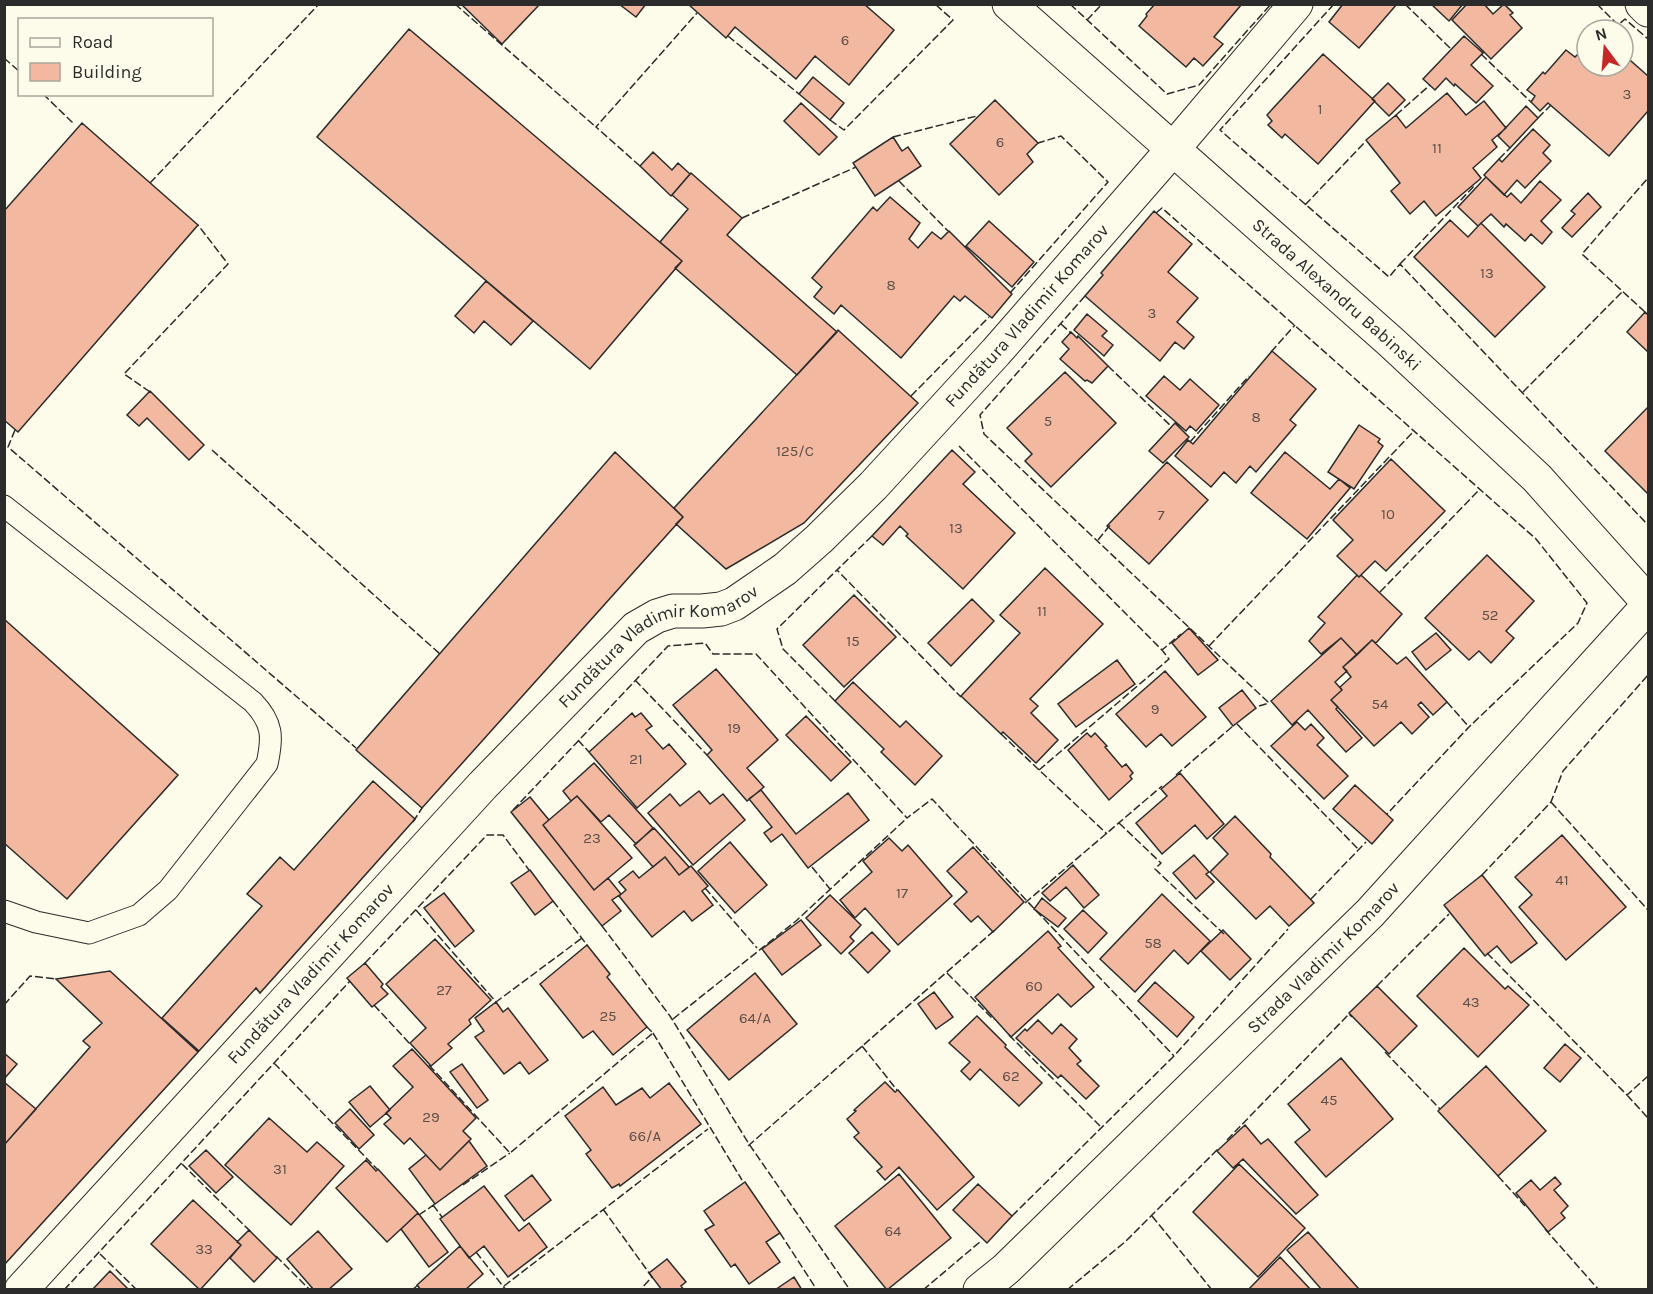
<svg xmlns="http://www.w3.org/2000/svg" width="1653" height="1294" font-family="Karla,sans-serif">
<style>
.building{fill:#f2b8a0;stroke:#2b2b2b;stroke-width:1.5}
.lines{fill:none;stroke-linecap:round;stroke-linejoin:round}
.lane-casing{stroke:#2b2b2b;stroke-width:23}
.street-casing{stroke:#2b2b2b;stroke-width:35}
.secondary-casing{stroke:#2b2b2b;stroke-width:35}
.lane{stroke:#fdfbea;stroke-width:21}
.street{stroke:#fdfbea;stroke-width:33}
.secondary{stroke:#fdfbea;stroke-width:33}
.fence{stroke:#2b2b2b;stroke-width:1.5;stroke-dasharray:8 3;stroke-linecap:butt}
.labels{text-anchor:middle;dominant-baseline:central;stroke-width:4.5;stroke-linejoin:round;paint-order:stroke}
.number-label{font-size:15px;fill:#5d4e48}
.street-label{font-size:18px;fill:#2b2b2b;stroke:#fdfbea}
</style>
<rect width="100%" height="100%" fill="#fdfbea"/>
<!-- building -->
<path class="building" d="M461,4H540L502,44Z
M619,4H646L636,17Z
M688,4H864L894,30L849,85L815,56L796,79L735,27L726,38Z
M1155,4H1242L1214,37L1223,44L1203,66L1194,58L1186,67L1139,26L1147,16L1146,14Z
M1343,4H1397L1359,48L1329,22Z
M1431,4H1463L1449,21Z
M1467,4H1484L1493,14L1504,4L1513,13L1510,15L1522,28L1491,59L1452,20Z
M409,29L682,261L590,369L317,137Z
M1464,36L1483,53L1471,65L1493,86L1476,103L1455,84L1454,86L1446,78L1435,90L1423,79Z
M1566,50L1575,57L1578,54L1586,61L1587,60V66H1623V54L1648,76V111L1609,156L1548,103L1540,111L1531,102L1535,96L1527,90L1543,72L1545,74Z
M1323,54L1375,101L1318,164L1285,134L1282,138L1268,125L1272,121L1267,115Z
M813,77L844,103L830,120L799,94Z
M1388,83L1405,100L1389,116L1372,99Z
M1447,93L1466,115L1484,101L1506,128L1492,140L1497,147L1473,168L1481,178L1479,180L1436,216L1424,201L1410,214L1391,191L1400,183L1366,140L1396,115L1406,128Z
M995,100L1038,143L1027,154L1033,162L999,195L950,144Z
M801,103L837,137L819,155L784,121Z
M1526,106L1538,118L1510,148L1498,136Z
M82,123L198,225L18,432L4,420V211Z
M1533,129L1550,145L1543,153L1551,161L1525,188L1517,180L1504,195L1484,175L1499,159L1502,162Z
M893,137L902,151L908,147L921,166L875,196L853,163Z
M653,152L672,170L678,163L690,174L671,196L640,166Z
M691,173L742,218L727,235L837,332L797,375L675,268L682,261L660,242L688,209L672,195Z
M1486,177L1507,197L1511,193L1521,203L1540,181L1561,200L1541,221L1552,232L1542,244L1531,234L1525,241L1506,224L1504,227L1491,214L1478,226L1458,207Z
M1588,193L1601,207L1572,237L1562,228L1575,214L1571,211Z
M890,197L920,223L909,239L918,248L932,232L941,239L949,231L1012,294L992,318L965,296L960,301L954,296L901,358L841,305L834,314L814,297L822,287L812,278L873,207L877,211Z
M1154,211L1192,244L1168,272L1198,298L1177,322L1194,337L1184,349L1175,342L1160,361L1085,296L1103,275L1101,273Z
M1450,220L1468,237L1481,223L1545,287L1495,337L1414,257Z
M989,221L1034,262L1012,287L966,246Z
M486,281L533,321L511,345L484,321L474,333L455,316Z
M1645,312L1648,315V352L1627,332Z
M1087,314L1107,331L1102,336L1113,345L1104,356L1074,330Z
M838,330L918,403L804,523L726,569L676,524L683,517L674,508Z
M1071,332L1077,338L1078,336L1108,366L1092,383L1087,380L1085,381L1060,359L1069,349L1062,342Z
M1272,351L1316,389L1290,420L1296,425L1256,472L1250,466L1236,483L1224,472L1211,487L1175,456L1188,440L1193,444Z
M1065,372L1116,423L1051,487L1025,461L1032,454L1007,428Z
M1164,376L1180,390L1190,379L1219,405L1196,431L1190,426L1186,431L1146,396Z
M150,391L204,445L189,460L147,418L139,426L127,415Z
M1648,407V494L1605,451Z
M1175,423L1189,437L1163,463L1149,451Z
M1359,425L1380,439L1378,442L1383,446L1354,489L1328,472Z
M952,450L975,472L963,484L1015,533L963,589L906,536L908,534L900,526L883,545L872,536Z
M615,452L683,517L422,808L356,750Z
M1285,452L1330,489L1339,479L1350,488L1307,539L1251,493Z
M1391,459L1445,511L1386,571L1375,561L1359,577L1337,556L1353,540L1333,520Z
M1167,462L1208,500L1149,564L1107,526Z
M1487,555L1534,601L1506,631L1514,638L1491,663L1479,651L1469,660L1425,618Z
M1045,568L1103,624L1030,699L1038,706L1031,713L1058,740L1036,763L1003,732L1001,734L961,696L1020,633L1000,615Z
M1357,575L1359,577L1361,575L1402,614L1376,643L1372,640L1357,655L1341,638L1321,654L1309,641L1325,623L1318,617Z
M854,595L896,637L844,687L803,645Z
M972,599L994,621L951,666L928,643Z
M4,619L178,775L67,899L4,843Z
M1189,628L1218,660L1198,675L1172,643Z
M1436,633L1451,650L1426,670L1412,652Z
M1341,638L1357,655L1343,667L1347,671L1335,682L1342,690L1331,700L1338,707L1336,709L1362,738L1346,752L1308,710L1292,725L1271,701Z
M1372,640L1397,664L1406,657L1447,702L1433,715L1421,702L1418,705L1429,717L1412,734L1401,722L1374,746L1331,700L1342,690L1340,687L1351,677L1343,667Z
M1117,660L1135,684L1076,727L1058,704Z
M716,669L778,740L747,768L764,787L747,801L707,755L712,750L673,705Z
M1165,671L1206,717L1172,746L1161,734L1146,747L1116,714Z
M853,682L900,727L906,721L942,756L915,785L881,752L884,749L835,701Z
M1242,690L1256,708L1233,726L1219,708Z
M632,713L635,717L641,713L652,726L646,730L663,749L669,744L686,764L637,808L589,752Z
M806,716L851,762L831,781L786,735Z
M1297,722L1305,730L1311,724L1324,738L1317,745L1348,776L1324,799L1271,746Z
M1087,733L1091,737L1095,733L1107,746L1105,747L1122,767L1126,764L1133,773L1130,776L1132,779L1109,800L1068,750Z
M594,763L653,828L636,844L609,815L601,822L577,796L571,801L563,791Z
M1180,773L1224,824L1207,839L1195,825L1162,854L1136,823L1167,796L1161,789Z
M373,781L415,819L260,993L256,988L199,1051L162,1018L262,906L247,894L280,857L294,870Z
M1355,785L1393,820L1372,844L1333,809Z
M761,790L796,834L848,793L869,820L808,868L782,834L771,842L764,833L772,827L749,799Z
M699,791L710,804L723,794L745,820L693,865L648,813L670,794L680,806Z
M577,796L632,858L594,890L543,825Z
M530,797L549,820L543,825L594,890L608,878L621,894L612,900L621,911L602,926L511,812Z
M1235,816L1271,854L1270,857L1314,903L1289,926L1270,906L1256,919L1210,872L1228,854L1213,838Z
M654,828L689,867L679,875L665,857L653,867L634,845Z
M1562,835L1626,907L1566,960L1519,907L1532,895L1515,877Z
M889,838L902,851L908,845L952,896L898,945L865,908L855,918L840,900L872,872L863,861Z
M730,842L767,885L735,913L698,871Z
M973,847L1024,902L993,932L978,916L971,922L954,904L967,892L947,871Z
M1194,855L1209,872L1206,874L1214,882L1196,899L1173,873Z
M665,857L679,875L691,866L708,886L702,891L713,905L692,921L684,911L652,937L619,896L626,890L619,882L633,871L639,878Z
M1073,865L1099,895L1084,908L1066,887L1050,901L1042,893Z
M530,870L553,901L535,915L511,883Z
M1482,875L1537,943L1511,963L1497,946L1485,956L1444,905Z
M444,893L474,931L455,947L424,908Z
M1162,894L1210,941L1188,964L1174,950L1135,992L1100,959Z
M830,895L861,925L850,937L854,941L841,954L806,918Z
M1042,898L1066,918L1058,927L1034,909Z
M1083,910L1107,933L1088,953L1064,929Z
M801,920L821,945L782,975L762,949Z
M1223,930L1251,959L1230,980L1201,951Z
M1048,931L1061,946L1058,948L1094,987L1071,1007L1058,994L1011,1037L975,997Z
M872,932L890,951L868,973L849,953Z
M435,939L491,1000L469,1020L471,1024L448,1044L452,1048L431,1066L410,1043L426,1028L386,984Z
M587,945L610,974L607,977L647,1027L613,1055L593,1031L583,1038L540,984Z
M1464,948L1505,989L1508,986L1529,1005L1478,1057L1417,996Z
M365,963L383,984L381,987L388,994L372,1007L347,978Z
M110,971L198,1052L4,1265V1145L90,1047L83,1041L102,1023L56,979Z
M755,973L797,1024L729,1080L687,1030Z
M1155,982L1194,1017L1177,1037L1138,1001Z
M1377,986L1417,1026L1389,1054L1349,1013Z
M934,992L953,1017L936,1029L918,1004Z
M496,1002L503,1012L508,1008L548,1060L529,1074L520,1062L504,1074L475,1037L484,1031L475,1018Z
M977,1016L1006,1045L1005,1047L1042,1083L1019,1106L980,1069L970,1080L961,1071L970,1062L949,1043Z
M1038,1020L1052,1034L1061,1024L1077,1039L1069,1048L1081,1061L1077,1064L1099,1086L1086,1099L1061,1075L1058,1078L1016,1038L1025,1029L1027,1031Z
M1565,1044L1581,1058L1560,1082L1544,1068Z
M412,1049L476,1118L463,1131L471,1139L440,1170L410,1138L404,1144L384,1124L391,1118L386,1113L413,1087L393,1066Z
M4,1053L17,1064L4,1079Z
M1341,1058L1393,1119L1326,1177L1295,1142L1310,1130L1288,1104Z
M462,1064L488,1100L477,1108L450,1072Z
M1486,1066L1546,1131L1498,1176L1438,1111Z
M4,1082L36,1109L4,1145Z
M885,1082L895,1092L898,1090L974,1177L937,1210L899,1167L885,1180L877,1171L882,1167L854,1137L859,1133L847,1119L856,1111L854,1110Z
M669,1083L701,1124L620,1186L619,1184L612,1188L586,1154L591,1150L565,1116L603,1087L616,1105L642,1088L650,1098Z
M370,1086L390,1110L370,1127L349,1102Z
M350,1109L374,1135L359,1149L335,1123Z
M269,1118L307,1152L317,1142L344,1166L291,1225L225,1165Z
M1245,1125L1261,1144L1268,1139L1318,1195L1296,1214L1243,1159L1233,1168L1217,1151Z
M469,1141L487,1166L435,1204L409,1169L426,1155L440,1170Z
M206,1150L233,1177L216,1193L189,1166Z
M366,1160L376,1171L378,1169L418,1213L387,1242L336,1188Z
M1239,1164L1305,1228L1258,1277L1193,1212Z
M899,1174L951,1238L887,1290L835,1226Z
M532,1175L551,1200L524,1221L505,1196Z
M1555,1177L1561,1184L1554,1190L1568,1206L1561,1213L1565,1218L1548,1232L1516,1193L1531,1180L1540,1190Z
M745,1182L780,1233L766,1242L780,1262L749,1284L735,1264L731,1267L705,1230L714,1225L704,1211Z
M978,1184L1012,1216L987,1243L953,1210Z
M484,1186L519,1231L529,1223L547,1247L508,1277L484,1246L469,1258L440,1219Z
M193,1200L241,1245L200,1290L151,1244Z
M418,1213L448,1252L429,1267L401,1229Z
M249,1230L277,1258L254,1282L230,1258L241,1245L237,1242Z
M318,1231L352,1269L328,1290H314L287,1259Z
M1308,1232L1358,1288L1356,1290H1322L1287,1250Z
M460,1246L483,1274L465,1290H421L417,1285Z
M1280,1257L1311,1290H1248Z
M667,1259L686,1282L681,1286L684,1290H662L649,1273Z
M110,1271L129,1290H92Z
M794,1277L802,1290H775Z"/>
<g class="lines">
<defs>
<path id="lane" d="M4,506L253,702C273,723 273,737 267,764L168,890L139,915L89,933L36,922L4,911"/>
<g id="street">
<path d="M1642,4L1648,10"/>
<path id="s1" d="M21,1290L483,785L636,628L657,616L673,611H702L721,609L734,604L785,569L819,539L873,486L996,352L1173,149L1296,4"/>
<path id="s2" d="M980,1290L1006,1269L1370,913L1648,606"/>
</g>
<g id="secondary">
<path id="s3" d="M1009,4L1391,342L1537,478L1648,602"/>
</g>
</defs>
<!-- lane casing -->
<use href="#lane" class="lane-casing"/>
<!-- street casing -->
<use href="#street" class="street-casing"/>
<!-- secondary casing -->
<use href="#secondary" class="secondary-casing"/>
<!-- lane -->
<use href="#lane" class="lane"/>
<!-- street -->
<use href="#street" class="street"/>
<!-- secondary -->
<use href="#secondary" class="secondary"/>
<!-- fence -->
<path class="fence" d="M455,4L596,127
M1070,4L1167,94L1199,85L1271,4
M1334,4L1220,130L1389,277L1400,264L1648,525
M1405,4L1451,49
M1597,4L1618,25L1625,19L1648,39
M1087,20L1102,4
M728,36L799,94
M1481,54L1531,102
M4,58L20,72
M43,94L73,123
M1396,115L1430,85
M1538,118L1551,105
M830,120L844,130L953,20L935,4
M893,137L977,116
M1499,159L1510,148
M640,166L596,127L697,13
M899,181L948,231
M150,183L319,4
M1305,205L1365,142
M1156,213L1162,208L1536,539L1587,603L1578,623L1469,727L1387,814
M742,218L856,167
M1400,264L1475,185
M1010,293L1108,182L1061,136L1038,143
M1085,296L980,415L984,434L1269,703
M1645,312L1582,254L1648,178
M1061,324L1071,333
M1271,352L1295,325
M1108,366L1172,427
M150,392L124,374L228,264L198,225
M1523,392L1622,292
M911,396L989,317
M15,430L8,447L356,748
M1190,442L1249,376
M959,446L1162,650L1181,634
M212,450L440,654
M872,536L837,570L961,697
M1098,540L1110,525
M1380,592L1480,489
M1209,646L1414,431
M635,680L707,755
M835,701L783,649L777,629L837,570
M1447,702L1469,727
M1259,706L1269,703
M1237,724L1359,850
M1001,734L1107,834
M578,740L589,752
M1039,770L1169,659L1162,650
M1176,775L1233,726
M1551,802L1648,910
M513,810L668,646L705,643L713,654H756L907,818L932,799L1027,901L1174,1056
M413,822L422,808
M1119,823L1161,863L1155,869L1224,934
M812,867L830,889
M1482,875L1551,802L1563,771L1648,675
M705,888L757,948
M1311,899L1366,842
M553,901L587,945
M1025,903L1162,786
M416,910L496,1002L582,938
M602,926L670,1016L749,1144L850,1290
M1487,953L1627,1095L1648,1076
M365,963L487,835H503L529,870
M947,973L994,1020
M1377,986L1449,914
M4,1005L30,976L56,979
M374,1005L411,1045
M673,1019L796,921L907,818
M653,1033L742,1180
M1009,1035L1100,1126
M862,1046L897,1090
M1385,1052L1440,1109
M274,1063L377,1169
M429,1065L510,1153L653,1033L647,1027
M1627,1095L1648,1118
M1227,1140L1349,1014L1352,1017
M748,1146L996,929
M182,1164L252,1233
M1498,1176L1525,1206
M463,1185L510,1153
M433,1205L442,1217
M603,1209L652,1277L640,1290
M419,1215L435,1204
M1012,1216L1174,1056L1288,929
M1152,1216L1212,1290
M1545,1229L1599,1290
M780,1233L817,1290
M476,1252L506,1290
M100,1254L137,1290
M276,1256L310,1290
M504,1286L708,1129
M64,1290L350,981
M412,1290L418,1285
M923,1290L981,1241
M1067,1290L1126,1241L1218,1149"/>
</g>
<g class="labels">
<!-- number labels -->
<g class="number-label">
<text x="845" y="40">6</text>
<text x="1627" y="94">3</text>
<text x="1320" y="109">1</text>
<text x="1000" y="142">6</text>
<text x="1437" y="148">11</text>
<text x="1487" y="273">13</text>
<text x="891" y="285">8</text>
<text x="1152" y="313">3</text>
<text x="1256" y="417">8</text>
<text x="1048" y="421">5</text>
<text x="795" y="451">125/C</text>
<text x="1388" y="514">10</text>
<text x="1161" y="515">7</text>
<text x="956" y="528">13</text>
<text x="1042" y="611">11</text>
<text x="1490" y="615">52</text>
<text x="853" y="641">15</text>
<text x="1380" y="704">54</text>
<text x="1155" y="709">9</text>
<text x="734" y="728">19</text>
<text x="636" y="759">21</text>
<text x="592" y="838">23</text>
<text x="1562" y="880">41</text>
<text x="902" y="893">17</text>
<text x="1153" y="943">58</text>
<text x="1034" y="986">60</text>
<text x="444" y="990">27</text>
<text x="1471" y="1002">43</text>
<text x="608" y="1016">25</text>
<text x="755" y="1018">64/A</text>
<text x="1011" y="1076">62</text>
<text x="1329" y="1100">45</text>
<text x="431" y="1117">29</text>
<text x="645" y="1136">66/A</text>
<text x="280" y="1169">31</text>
<text x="893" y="1231">64</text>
<text x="204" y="1249">33</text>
</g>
<!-- street labels -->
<g class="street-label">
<text stroke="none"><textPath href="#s3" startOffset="438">Strada Alexandru Babinski</textPath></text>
<text stroke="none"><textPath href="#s1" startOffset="1419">Fundătura Vladimir Komarov</textPath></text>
<text stroke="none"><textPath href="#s1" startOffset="915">Fundătura Vladimir Komarov</textPath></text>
<text stroke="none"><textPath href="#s2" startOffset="478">Strada Vladimir Komarov</textPath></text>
<text stroke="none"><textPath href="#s1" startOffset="429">Fundătura Vladimir Komarov</textPath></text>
</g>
</g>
<!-- border -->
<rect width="1653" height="1294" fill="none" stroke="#2b2b2b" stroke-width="12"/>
<!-- legend -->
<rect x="18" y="18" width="195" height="78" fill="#fdfbea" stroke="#a9a89e" stroke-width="1.5"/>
<rect x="30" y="38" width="30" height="9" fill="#fdfbea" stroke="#a9a89e" stroke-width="1.5"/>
<text x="72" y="48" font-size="18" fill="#2b2b2b">Road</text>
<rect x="30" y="63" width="30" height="18" fill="#f2b8a0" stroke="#a9a89e" stroke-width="1.5"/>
<text x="72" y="78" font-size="18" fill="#2b2b2b">Building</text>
<!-- north arrow -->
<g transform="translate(1605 48) rotate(344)"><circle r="28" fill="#fdfbea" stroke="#a9a89e" stroke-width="1.5"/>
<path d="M0-4.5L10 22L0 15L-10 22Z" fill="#c62828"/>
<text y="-9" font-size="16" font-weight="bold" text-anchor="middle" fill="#2b2b2b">N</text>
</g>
</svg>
